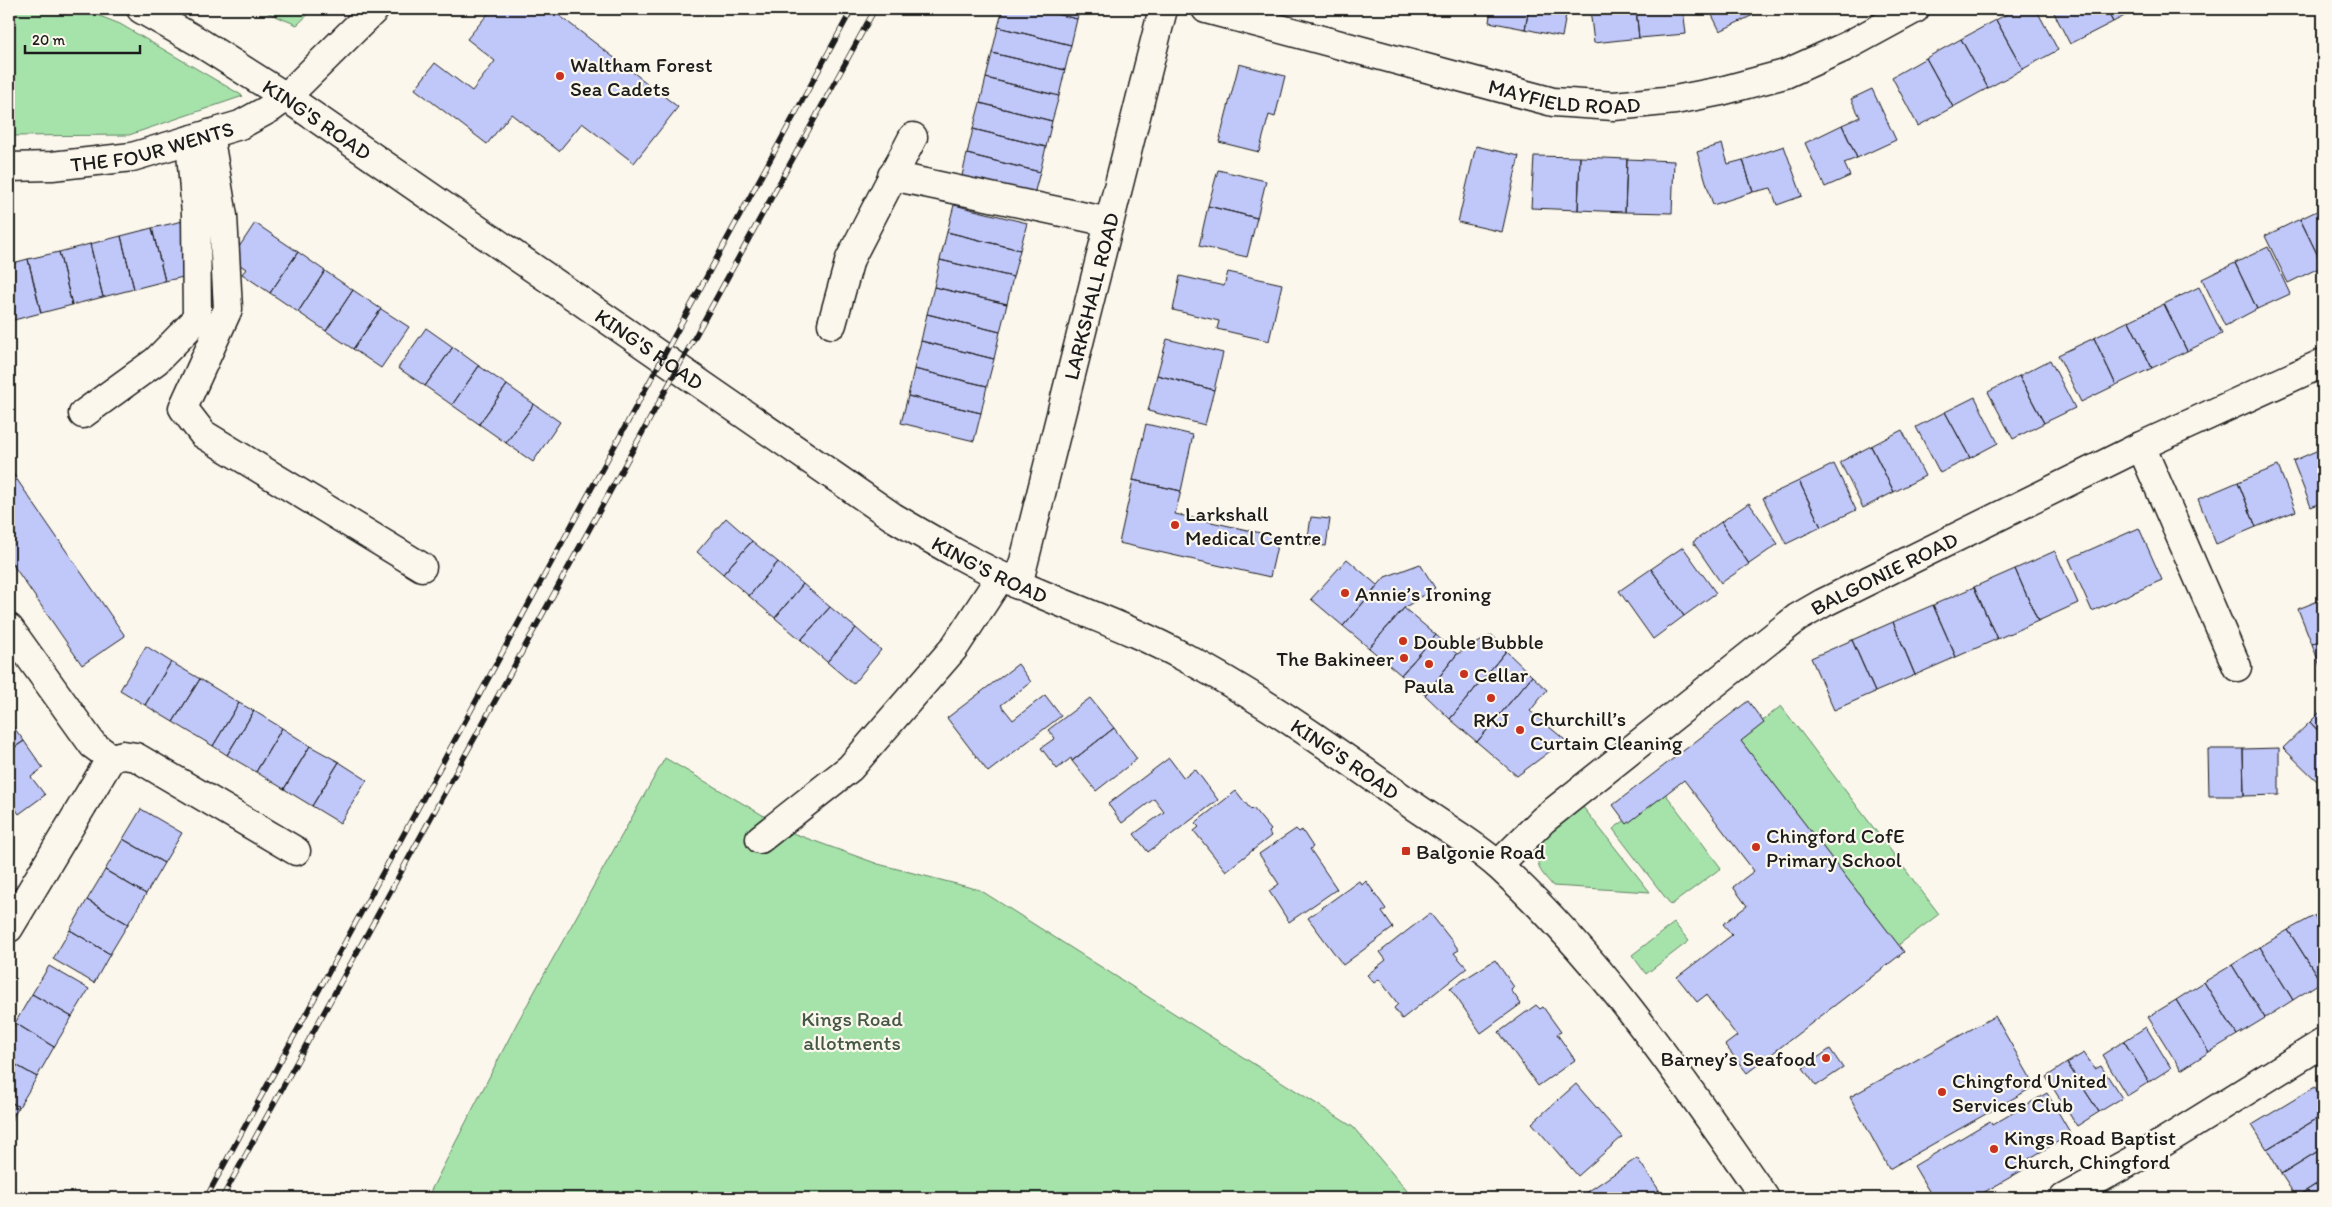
<svg xmlns="http://www.w3.org/2000/svg" width="2332" height="1207" font-family="Itim,sans-serif">
<style>
.green{fill:#a6e3aa;stroke:#618063}
.building{fill:#c0c7f9;stroke:#1c1c1c}
.lines{fill:none;stroke-linecap:round;stroke-linejoin:round}
.minor-casing{stroke:#1c1c1c;stroke-width:31}
.major-casing{stroke:#1c1c1c;stroke-width:31}
.minor{stroke:#fbf7ec;stroke-width:28}
.major{stroke:#fbf7ec;stroke-width:28}
.rail-casing{stroke:#1c1c1c;stroke-width:5.5}
.rail{stroke:#fbf7ec;stroke-width:4;stroke-dasharray:11;stroke-linecap:butt}
.poi-dot{fill:#c8321e;stroke:#fbf7ec;stroke-width:2}
.labels{text-anchor:middle;dominant-baseline:central;stroke-width:4.5;stroke-linejoin:round;paint-order:stroke}
.poi-label{font-size:21px;fill:#1c1c1c;stroke:#fbf7ec;text-anchor:start}
.street-label{font-size:21px;fill:#1c1c1c;stroke:#fbf7ec}
.park-label{font-size:21px;fill:#455847;stroke:#fbf7ec}
</style>
<rect width="100%" height="100%" fill="#fbf7ec"/>
<filter id="ink" filterUnits="userSpaceOnUse"><feTurbulence type="fractalNoise" baseFrequency=".02" numOctaves="2"/><feDisplacementMap in="SourceGraphic" scale="10" xChannelSelector="R" yChannelSelector="G"/><feConvolveMatrix kernelMatrix="1 2 1 2 8 2 1 2 1" color-interpolation-filters="sRGB"/></filter>
<g filter="url(#ink)">
<!-- green -->
<path class="green" d="M9,9H82L120,24L243,96L129,135L9,136Z
M259,9H314L297,25Z
M1781,706L1939,914L1897,946L1739,739Z
M665,758L795,834L878,864L980,890L1353,1127L1413,1198H427L517,1023Z
M1664,792L1721,868L1671,905L1613,829Z
M1579,802L1650,892L1553,886C1549,881 1541,873 1539,867C1532,836 1558,819 1579,802Z
M1674,923L1689,941L1646,974L1632,955Z"/>
<!-- building -->
<path class="building" d="M492,9H551L678,107L634,163L582,123L559,151L511,114L487,144L415,89L435,63L472,91L495,61L467,39Z
M1003,9H1035L1077,19L1071,45L998,27Z
M1035,9H1080L1077,19Z
M1491,9H1529L1525,29L1489,22Z
M1529,9H1567L1562,37L1525,29Z
M1590,9H1636L1639,38L1594,43Z
M1636,9H1683L1686,34L1639,38Z
M1709,9H1747L1751,16L1720,31Z
M1747,9H1765L1751,16Z
M2016,9H2036L2058,50L2023,69L1996,20Z
M2052,9H2106L2113,22L2070,44Z
M2106,9H2138L2113,22Z
M1996,20L2023,69L1988,88L1961,39Z
M998,27L1071,45L1065,70L992,53Z
M1961,39L1988,88L1953,107L1926,58Z
M992,53L1065,70L1059,96L986,78Z
M1926,58L1953,107L1918,126L1892,77Z
M1239,64L1285,76L1275,117L1269,115L1259,152L1219,142Z
M986,78L1059,96L1052,121L980,103Z
M1872,89L1896,140L1857,158L1842,125L1860,117L1851,99Z
M980,103L1052,121L1046,147L973,129Z
M1842,125L1857,158L1844,163L1850,176L1825,187L1805,143Z
M973,129L1046,147L1040,172L967,154Z
M1722,144L1728,164L1743,160L1753,192L1713,205L1697,152Z
M1476,146L1519,156L1502,232L1458,222Z
M1784,146L1802,196L1777,205L1771,188L1753,192L1743,160Z
M967,154L1040,172L1033,198L961,180Z
M1534,156L1580,157L1578,210L1531,208Z
M1580,157L1627,159L1625,212L1578,210Z
M1627,159L1674,161L1672,213L1625,212Z
M1218,170L1266,181L1257,218L1208,206Z
M954,205L1027,223L1020,250L947,232Z
M1208,206L1257,218L1247,257L1199,246Z
M2323,208V266L2300,219Z
M2300,219L2323,266L2288,283L2265,236Z
M183,221L197,274L165,281L152,228Z
M255,223L298,252L270,293L242,274L246,269L231,259Z
M152,228L165,281L134,289L121,236Z
M947,232L1020,250L1013,277L940,260Z
M121,236L134,289L103,297L90,244Z
M90,244L103,297L72,305L59,252Z
M2268,247L2290,294L2257,309L2235,263Z
M59,252L72,305L41,313L28,259Z
M298,252L325,271L298,312L270,293Z
M28,259L41,313L10,321L9,264Z
M940,260L1013,277L1007,304L934,287Z
M2235,263L2257,309L2225,326L2202,279Z
M325,271L353,290L326,331L298,312Z
M1228,272L1282,284L1269,341L1217,329L1219,321L1173,310L1180,276L1224,286Z
M934,287L1007,304L1000,332L927,314Z
M2199,287L2222,334L2187,351L2164,304Z
M353,290L381,309L353,349L326,331Z
M2164,304L2187,351L2152,368L2129,321Z
M381,309L409,327L381,368L353,349Z
M927,314L1000,332L994,359L921,341Z
M2129,321L2152,368L2116,385L2094,338Z
M426,328L453,347L425,386L398,368Z
M2094,338L2116,385L2081,402L2058,355Z
M1167,339L1223,353L1214,390L1157,375Z
M921,341L994,359L987,386L914,369Z
M453,347L479,366L452,405L425,386Z
M2050,360L2075,408L2044,423L2019,376Z
M479,366L507,385L479,424L452,405Z
M914,369L987,386L981,413L908,396Z
M1157,375L1214,390L1205,425L1148,411Z
M2019,376L2044,423L2013,439L1988,392Z
M507,385L534,404L506,443L479,424Z
M908,396L981,413L974,441L901,423Z
M1975,397L1998,443L1970,458L1945,412Z
M534,404L560,422L533,462L506,443Z
M1945,412L1970,458L1940,473L1916,427Z
M1146,424L1193,435L1181,491L1133,480Z
M1902,430L1925,476L1894,492L1871,446Z
M1871,446L1894,492L1863,508L1840,462Z
M2323,448V502L2311,507L2293,461Z
M1834,464L1856,510L1821,527L1799,481Z
M2278,466L2296,511L2256,527L2238,482Z
M9,468L125,636L82,665L9,559Z
M1133,480L1181,491L1175,514L1279,537L1270,577L1119,543Z
M1799,481L1821,527L1786,544L1763,498Z
M2238,482L2256,527L2216,544L2198,499Z
M1749,503L1778,544L1749,564L1721,522Z
M1311,517L1330,519L1326,546L1307,544Z
M726,518L752,541L723,574L697,552Z
M1721,522L1749,564L1721,583L1693,542Z
M2139,528L2162,580L2092,611L2069,559Z
M752,541L778,562L749,596L723,574Z
M1683,547L1716,593L1684,616L1651,569Z
M2055,551L2078,603L2038,621L2015,569Z
M1347,559L1378,586L1343,626L1311,599Z
M778,562L803,584L775,618L749,596Z
M1420,564L1435,588L1404,608L1369,648L1343,626L1385,577Z
M1651,569L1684,616L1653,639L1619,591Z
M2015,569L2038,621L1997,639L1974,587Z
M803,584L830,607L801,640L775,618Z
M1974,587L1997,639L1956,657L1933,605Z
M2323,599V639L2312,644L2298,609Z
M1933,605L1956,657L1915,675L1893,622Z
M830,607L856,628L827,662L801,640Z
M1404,608L1436,635L1401,675L1369,648Z
M1893,622L1915,675L1875,692L1852,640Z
M856,628L881,650L853,684L827,662Z
M1436,635L1457,654L1425,695L1401,675Z
M1492,635L1506,651L1450,719L1425,695L1457,654Z
M2323,639V674L2312,644Z
M1852,640L1875,692L1834,710L1811,658Z
M146,646L171,662L145,705L120,690Z
M1506,651L1532,676L1477,742L1450,719Z
M171,662L200,679L173,722L145,705Z
M1018,664L1031,682L1001,705L1013,720L1045,695L1061,716L988,772L947,718Z
M1532,676L1547,690L1530,711L1565,740L1517,776L1477,742Z
M200,679L239,703L213,746L173,722Z
M1090,698L1114,728L1072,761L1071,758L1057,769L1041,748L1055,738L1048,730Z
M1748,701L1764,723L1741,741L1904,952L1747,1073L1725,1045L1737,1036L1706,995L1697,1002L1677,977L1732,935L1723,924L1747,906L1733,887L1754,871L1684,780L1627,824L1613,805Z
M239,703L254,711L227,755L213,746Z
M2323,709V736L2310,722Z
M254,711L282,728L256,772L227,755Z
M9,721L24,741L9,751Z
M2310,722L2323,736V779L2319,783L2283,748Z
M282,728L310,746L284,789L256,772Z
M1114,728L1137,759L1096,791L1072,761Z
M24,741L43,768L31,777L45,795L19,814L9,799V751Z
M310,746L339,762L312,806L284,789Z
M2279,748V795L2244,796L2243,749Z
M2208,749H2243L2244,796H2209Z
M1169,758L1184,778L1195,769L1218,800L1148,852L1134,834L1164,812L1154,799L1122,823L1108,804Z
M339,762L367,780L340,823L312,806Z
M1236,791L1251,810L1253,808L1271,830L1269,832L1271,836L1226,871L1194,831L1199,827L1195,823Z
M141,809L182,833L164,863L123,839Z
M1296,829L1299,832L1302,830L1313,847L1310,849L1337,889L1289,922L1269,891L1279,884L1259,854Z
M123,839L164,863L146,894L105,870Z
M105,870L146,894L128,924L87,900Z
M1359,881L1362,885L1366,881L1386,909L1382,912L1393,928L1343,965L1308,918Z
M87,900L128,924L110,954L70,930Z
M2323,910V930L2314,916Z
M1430,913L1459,950L1454,953L1467,968L1402,1019L1394,1008L1398,1004L1379,979L1374,983L1367,975L1386,960L1380,952Z
M2314,916L2323,930V980L2321,982L2288,930Z
M70,930L110,954L94,983L53,959Z
M2288,930L2321,982L2293,1000L2260,947Z
M2260,947L2293,1000L2265,1018L2232,965Z
M1495,960L1514,987L1511,990L1521,1004L1481,1033L1450,988Z
M2232,965L2265,1018L2237,1035L2204,982Z
M49,966L89,989L72,1017L32,994Z
M2204,982L2237,1035L2209,1052L2176,1000Z
M32,994L72,1017L54,1047L15,1023Z
M2176,1000L2209,1052L2181,1070L2148,1017Z
M1536,1005L1540,1009L1543,1007L1561,1032L1557,1034L1575,1060L1538,1086L1499,1032Z
M1995,1016L2035,1086L1889,1169L1850,1097Z
M15,1023L54,1047L37,1077L9,1061V1033Z
M2146,1027L2171,1068L2149,1082L2124,1041Z
M2124,1041L2149,1082L2127,1096L2102,1055Z
M1830,1049L1843,1068L1816,1086L1803,1068Z
M2084,1053L2095,1069L2101,1066L2122,1098L2099,1112L2067,1063Z
M9,1061L37,1077L19,1107L9,1101Z
M2067,1063L2099,1112L2077,1126L2046,1077Z
M1576,1084L1622,1137L1578,1176L1532,1123Z
M2315,1087L2323,1100V1115L2267,1149L2252,1125Z
M2047,1093L2071,1134L2020,1164L2023,1170L1974,1198H1933L1914,1166L1990,1121L1992,1125Z
M9,1101L19,1107L9,1124Z
M2323,1115V1148L2281,1174L2267,1149Z
M2323,1148V1180L2296,1197L2281,1174Z
M1637,1158L1659,1190L1647,1198H1590L1586,1193Z
M2323,1180V1198H2297L2296,1197Z
M1659,1190L1665,1198H1647Z"/>
<g class="lines">
<defs>
<g id="minor">
<path id="s1" d="M1206,9L1553,102L1614,106L1675,100L1721,91L1785,74L1847,46L1915,9"/>
<path d="M209,134L223,216L228,309L183,408L203,434L422,567"/>
<path id="s2" d="M9,167L52,166L132,157L240,125L271,108L286,97L375,9"/>
<path d="M892,176L1109,222"/>
<path d="M832,324L850,259L913,137"/>
<path d="M83,414L156,361L197,319L196,214L190,140"/>
<path d="M2141,446L2237,667"/>
<path d="M9,628L93,745L111,758"/>
<path d="M760,839L850,768L954,648L1001,576"/>
<path id="s3" d="M1498,865L1543,820L1797,618L1823,603L2141,446L2323,363"/>
<path d="M9,928L111,758L123,755L136,757L296,851"/>
<path d="M2064,1198L2146,1153L2323,1043"/>
</g>
<g id="major">
<path id="s4" d="M141,9L199,42L286,97L893,517C934,541 975,565 1018,584C1073,609 1131,628 1184,657C1262,698 1335,751 1408,802C1436,822 1475,844 1500,867C1605,963 1684,1082 1765,1198"/>
<path id="s5" d="M1018,585L1163,9"/>
</g>
</defs>
<!-- minor casing -->
<use href="#minor" class="minor-casing"/>
<!-- major casing -->
<use href="#major" class="major-casing"/>
<!-- minor -->
<use href="#minor" class="minor"/>
<!-- major -->
<use href="#major" class="major"/>
<defs>
<path id="rail" d="M206,1198L852,9
M222,1198L875,9"/>
</defs>
<!-- rail casing -->
<use href="#rail" class="rail-casing"/>
<!-- rail -->
<use href="#rail" class="rail"/>
</g>
</g>
<!-- markers -->
<g class="poi-dot">
<circle cx="560" cy="76" r="5"/>
<circle cx="1175" cy="525" r="5"/>
<circle cx="1345" cy="593" r="5"/>
<circle cx="1403" cy="641" r="5"/>
<circle cx="1404" cy="658" r="5"/>
<circle cx="1429" cy="664" r="5"/>
<circle cx="1464" cy="674" r="5"/>
<circle cx="1491" cy="698" r="5"/>
<circle cx="1520" cy="730" r="5"/>
<circle cx="1756" cy="847" r="5"/>
<rect x="1401" y="846" width="10" height="10" rx="2.5"/>
<circle cx="1826" cy="1058" r="5"/>
<circle cx="1942" cy="1092" r="5"/>
<circle cx="1994" cy="1149" r="5"/>
</g>
<g class="labels">
<!-- poi labels -->
<g class="poi-label">
<text x="570" y="64">Waltham Forest<tspan x="570" dy="24">Sea Cadets</tspan></text>
<text x="1185" y="513">Larkshall<tspan x="1185" dy="24">Medical Centre</tspan></text>
<text x="1355" y="593">Annie’s Ironing</text>
<text x="1413" y="641">Double Bubble</text>
<text x="1394" y="658" text-anchor="end">The Bakineer</text>
<text x="1474" y="674">Cellar</text>
<text x="1429" y="685" text-anchor="middle">Paula</text>
<text x="1530" y="718">Churchill’s<tspan x="1530" dy="24">Curtain Cleaning</tspan></text>
<text x="1491" y="719" text-anchor="middle">RKJ</text>
<text x="1766" y="835">Chingford CofE<tspan x="1766" dy="24">Primary School</tspan></text>
<text x="1416" y="851">Balgonie Road</text>
<text x="1816" y="1058" text-anchor="end">Barney’s Seafood</text>
<text x="1952" y="1080">Chingford United<tspan x="1952" dy="24">Services Club</tspan></text>
<text x="2004" y="1137">Kings Road Baptist<tspan x="2004" dy="24">Church, Chingford</tspan></text>
</g>
<!-- street labels -->
<g class="street-label">
<text stroke="none"><textPath href="#s1" startOffset="370">MAYFIELD ROAD</textPath></text>
<text stroke="none"><textPath href="#s4" startOffset="208">KING'S ROAD</textPath></text>
<text stroke="none"><textPath href="#s2" startOffset="145">THE FOUR WENTS</textPath></text>
<text stroke="none"><textPath href="#s5" startOffset="298">LARKSHALL ROAD</textPath></text>
<text stroke="none"><textPath href="#s4" startOffset="612">KING'S ROAD</textPath></text>
<text stroke="none"><textPath href="#s4" startOffset="1018">KING'S ROAD</textPath></text>
<text stroke="none"><textPath href="#s3" startOffset="486">BALGONIE ROAD</textPath></text>
<text stroke="none"><textPath href="#s4" startOffset="1422">KING'S ROAD</textPath></text>
</g>
<!-- park labels -->
<g class="park-label">
<text x="852" y="1018">Kings Road<tspan x="852" dy="24">allotments</tspan></text>
</g>
</g>
<!-- margin -->
<rect width="2332" height="1207" fill="none" stroke="#fbf7ec" stroke-width="30"/>
<rect x="15" y="15" width="2302" height="1177" fill="none" stroke="#1c1c1c" stroke-width="2" filter="url(#ink)"/>
<!-- scale -->
<path d="M25 45v8h115v-8" fill="none" stroke="#1c1c1c" stroke-width="2.5"/>
<text x="32" y="45" font-size="15" fill="#1c1c1c" stroke="#fbf7ec" stroke-width="4" paint-order="stroke">20 m</text>
</svg>
